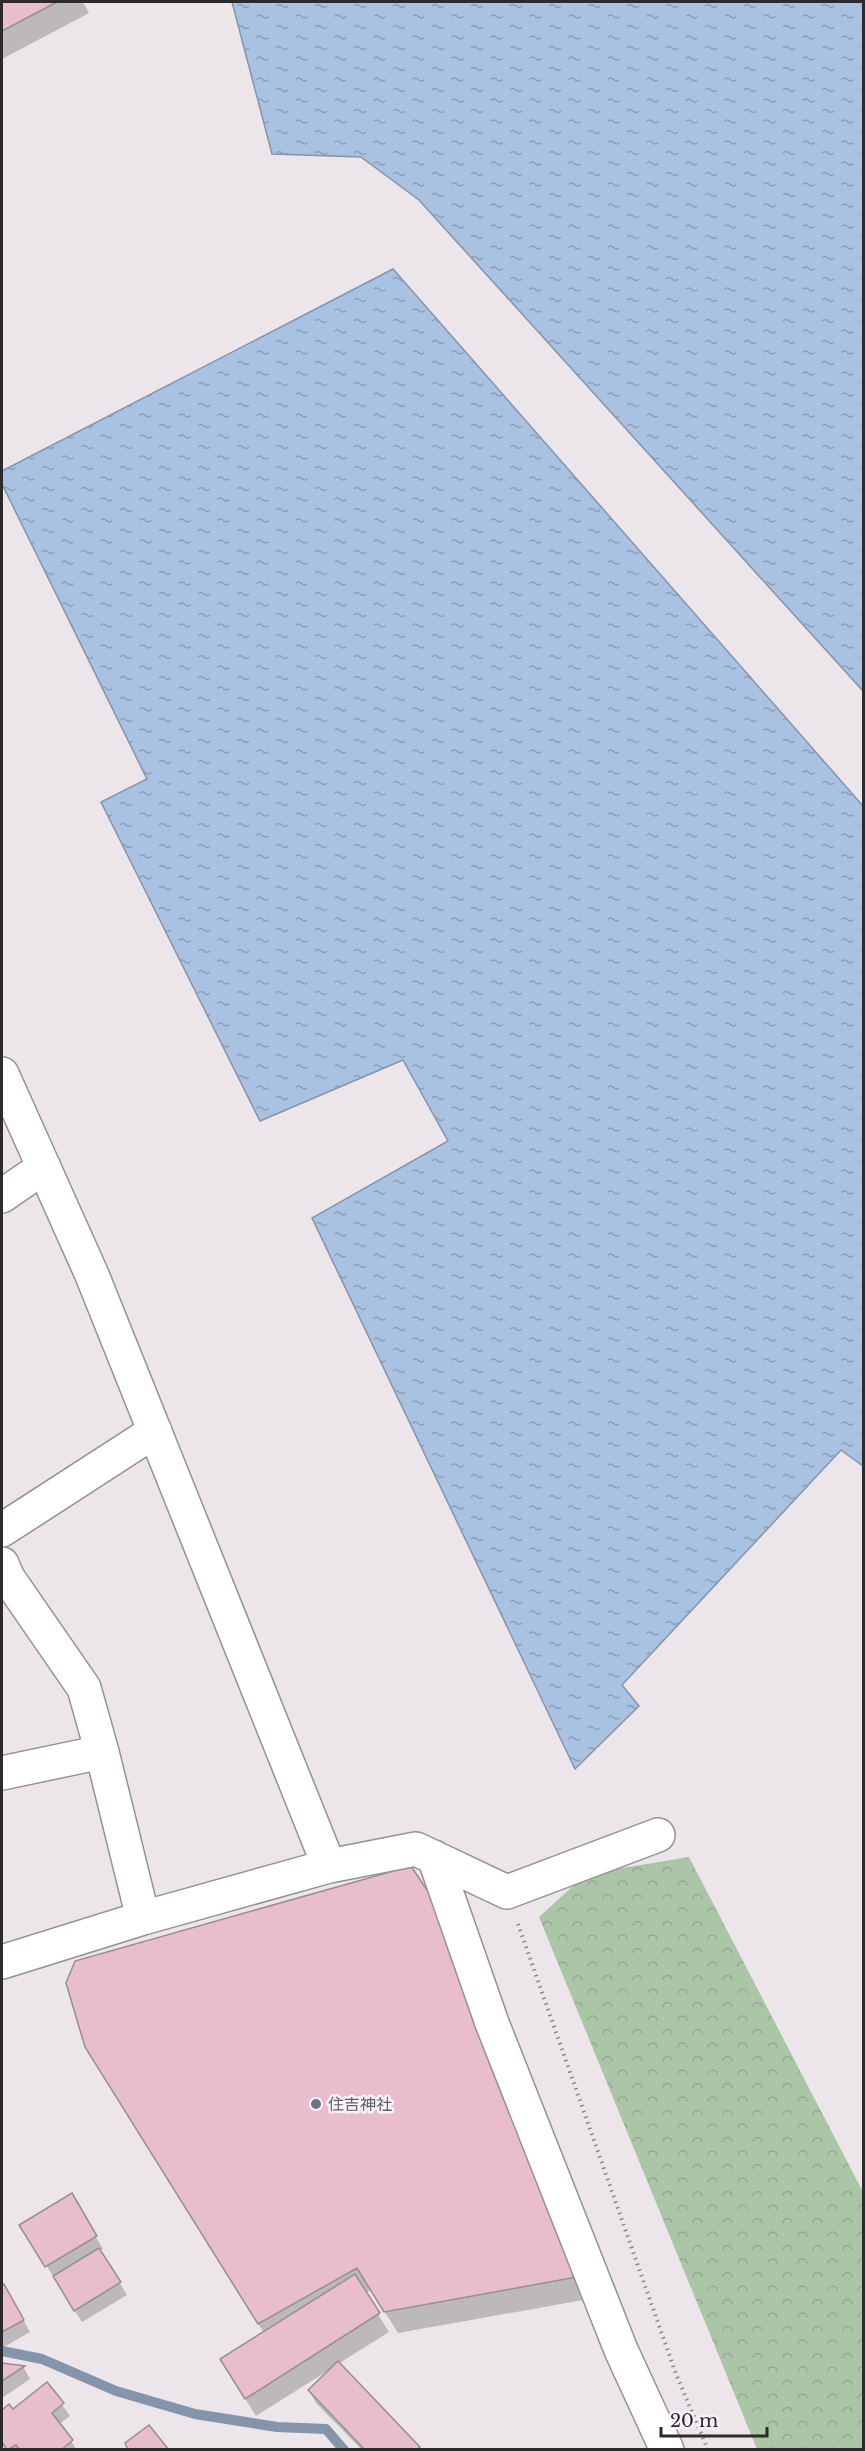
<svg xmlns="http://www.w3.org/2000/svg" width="865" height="2451" font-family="'Libre Baskerville','Noto Sans JP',serif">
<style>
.park{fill:url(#park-crowns)}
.water{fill:url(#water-ripples);stroke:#8494ab;stroke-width:1.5}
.shadow{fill:#0003}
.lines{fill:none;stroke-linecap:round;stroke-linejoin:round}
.stream{stroke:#8494ab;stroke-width:10}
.building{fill:#e8bdce;stroke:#968e91;stroke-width:1.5}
.minor-casing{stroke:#969095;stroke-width:36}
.path{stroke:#8b878b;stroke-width:4;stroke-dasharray:1.5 4.5;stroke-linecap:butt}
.minor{stroke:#fff;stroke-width:33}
.worship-dot{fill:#6b7280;stroke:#f9f3f9;stroke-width:2}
.labels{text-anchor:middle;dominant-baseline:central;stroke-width:5;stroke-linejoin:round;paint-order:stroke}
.worship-label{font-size:16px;fill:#5b616d;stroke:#f9f3f9;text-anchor:start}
</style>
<defs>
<pattern id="park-crowns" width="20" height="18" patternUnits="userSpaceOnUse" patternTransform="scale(1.5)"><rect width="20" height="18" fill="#abc5a7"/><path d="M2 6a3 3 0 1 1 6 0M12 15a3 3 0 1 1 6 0" fill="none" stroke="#93a990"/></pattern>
<pattern id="water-ripples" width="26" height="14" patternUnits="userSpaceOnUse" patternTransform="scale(1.5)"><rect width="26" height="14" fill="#a9c2e2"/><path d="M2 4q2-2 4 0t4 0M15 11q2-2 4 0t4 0" fill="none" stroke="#8a9eb7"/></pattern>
</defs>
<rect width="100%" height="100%" fill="#ece6eb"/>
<!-- park -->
<path class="park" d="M689,1857L863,2192V2449H757L539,1917L573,1886L610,1870Z"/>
<!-- water -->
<path class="water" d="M232,2H863V691L419,200L361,157L272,154Z
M393,269L863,806V1466L841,1450L622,1685L639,1706L575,1769L312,1218L448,1141L403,1060L260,1121L101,802L147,779L2,484V471Z"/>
<!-- shadow -->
<path class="shadow" d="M2,2H83L89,13L2,59Z
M410,1867L589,2299L398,2333L371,2290L365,2293L389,2332L338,2364L420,2450H362L316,2403L309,2390L329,2370L256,2416L232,2377L264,2333L100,2070Z
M71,2196L103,2249L100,2251L127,2295L82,2322L21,2225Z
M4,2286L30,2332L2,2348V2287Z
M2,2364L24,2368L30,2379L2,2398Z
M47,2384L70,2416L59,2424L77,2450H6L2,2444V2412L8,2407L12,2412Z"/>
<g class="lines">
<!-- stream -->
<path class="stream" d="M2,2351L42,2359L116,2391L195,2414L277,2427L326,2429L344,2450"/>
</g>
<!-- building -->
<path class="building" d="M2,2H57L2,31Z
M411,1866L431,1896L577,2277L384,2312L357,2268L258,2324L85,2047L66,1983L75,1961Z
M72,2193L97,2236L45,2267L19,2225Z
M99,2248L121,2282L74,2311L53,2276Z
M355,2274L380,2313L245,2399L220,2359Z
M4,2284L24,2320L2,2332V2286Z
M338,2361L420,2447L417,2450H365L308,2390Z
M2,2363L25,2366L2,2381Z
M47,2382L64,2403L52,2413L73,2440L61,2450H20L16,2445L7,2450L2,2442V2410L9,2404L13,2409Z
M149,2425L169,2450H128L125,2443Z"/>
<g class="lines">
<defs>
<path id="minor" d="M2,1074L92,1275L329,1866
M2,1196L44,1167
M2,1530L155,1431
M2,1564L8,1578L84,1688L102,1752L143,1918
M2,1773L102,1752
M434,1857L492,2023L621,2350L667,2450
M2,1962L143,1918L329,1866L416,1849L507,1892L658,1835"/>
</defs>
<!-- minor casing -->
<use href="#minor" class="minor-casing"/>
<!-- path -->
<path class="path" d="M518,1924L676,2374L708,2450"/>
<!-- minor -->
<use href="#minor" class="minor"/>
</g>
<!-- markers -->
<circle class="worship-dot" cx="316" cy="2104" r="6"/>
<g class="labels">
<!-- worship labels -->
<g class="worship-label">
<text x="328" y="2104">住吉神社</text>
</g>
</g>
<!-- border -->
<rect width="865" height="2451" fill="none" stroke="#2c2a2c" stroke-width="6"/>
<!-- scale -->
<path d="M661 2427v9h106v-9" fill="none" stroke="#2c2a2c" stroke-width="3"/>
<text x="670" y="2427" font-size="18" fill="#2c2a2c" stroke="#f9f3f9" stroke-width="4.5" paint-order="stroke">20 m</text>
</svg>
